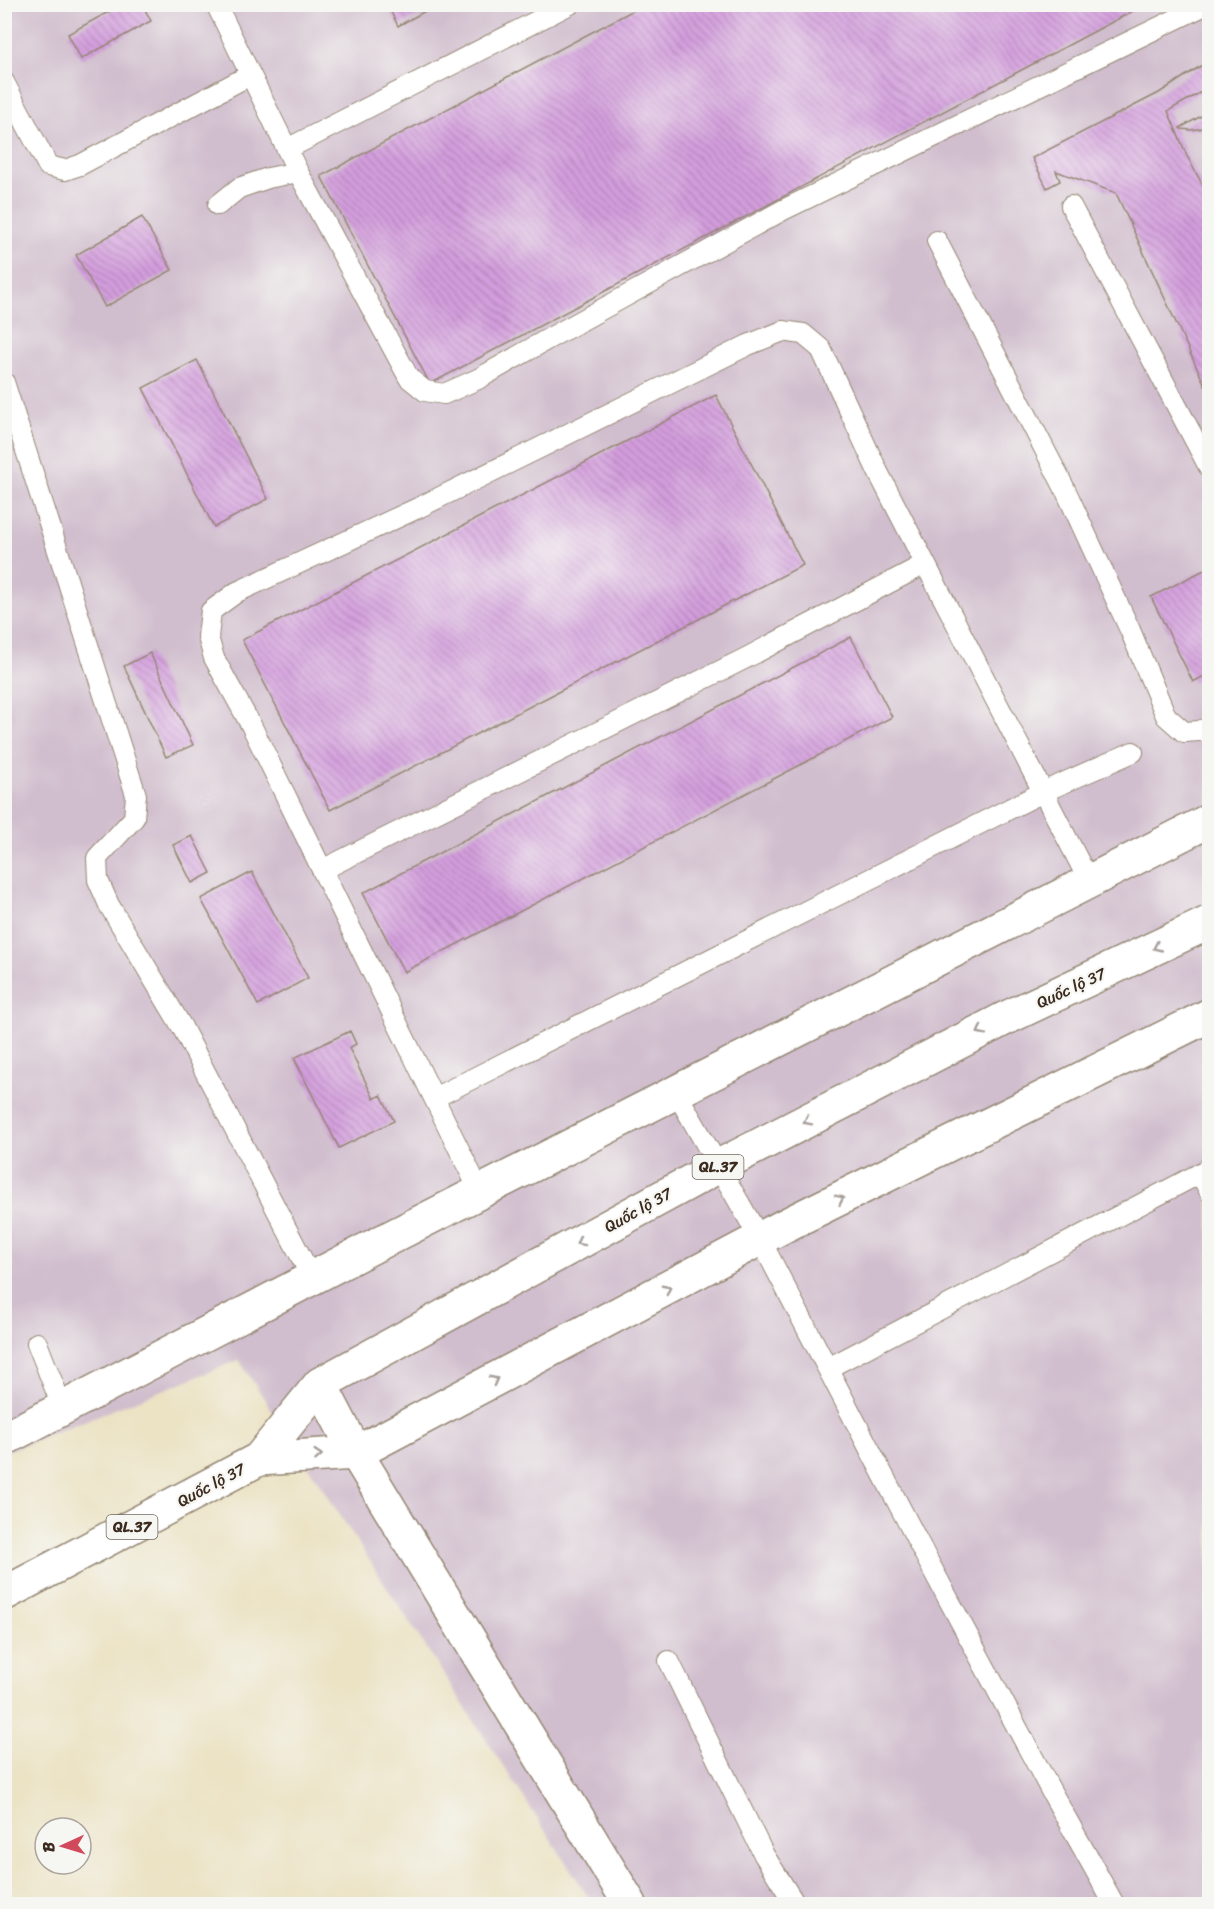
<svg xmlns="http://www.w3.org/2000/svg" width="1214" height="1909" font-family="Sriracha,sans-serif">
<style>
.industrial{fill:#d0bdcd}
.building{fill:url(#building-back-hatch)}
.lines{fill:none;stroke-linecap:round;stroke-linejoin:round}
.service-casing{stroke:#948672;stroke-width:22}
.minor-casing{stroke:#948672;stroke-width:36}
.trunk-casing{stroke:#948672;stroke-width:36}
.service{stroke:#fff;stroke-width:20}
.minor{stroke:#fff;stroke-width:33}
.trunk{stroke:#fff;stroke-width:33}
.oneway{stroke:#a79f9a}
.labels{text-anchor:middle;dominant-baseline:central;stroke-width:4.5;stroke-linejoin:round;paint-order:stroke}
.shield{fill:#f6f6f2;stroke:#73675e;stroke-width:1.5}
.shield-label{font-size:15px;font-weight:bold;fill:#3b2a1e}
.street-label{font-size:16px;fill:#3b2a1e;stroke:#f6f6f2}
</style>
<defs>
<pattern id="building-back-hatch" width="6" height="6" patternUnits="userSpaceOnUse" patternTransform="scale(1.5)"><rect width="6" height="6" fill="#d49ede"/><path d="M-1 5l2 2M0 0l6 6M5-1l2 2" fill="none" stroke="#ad81b3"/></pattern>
</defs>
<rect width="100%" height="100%" fill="#f6f6f2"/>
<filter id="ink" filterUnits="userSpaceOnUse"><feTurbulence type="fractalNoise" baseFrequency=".0167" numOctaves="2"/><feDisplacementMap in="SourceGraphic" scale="12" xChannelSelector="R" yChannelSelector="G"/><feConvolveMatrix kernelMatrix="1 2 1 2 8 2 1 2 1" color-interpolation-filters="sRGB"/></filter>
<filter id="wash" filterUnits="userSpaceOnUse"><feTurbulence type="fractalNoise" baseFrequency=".008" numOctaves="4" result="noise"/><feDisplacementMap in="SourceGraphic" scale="24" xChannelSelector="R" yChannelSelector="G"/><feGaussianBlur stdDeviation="1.35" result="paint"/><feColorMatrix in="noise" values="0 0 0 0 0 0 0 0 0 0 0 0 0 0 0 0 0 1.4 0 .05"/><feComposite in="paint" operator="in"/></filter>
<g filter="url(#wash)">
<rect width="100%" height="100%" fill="#ece3c5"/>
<!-- industrial -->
<path class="industrial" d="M5,5H1209V1904H593L239,1360L5,1452Z"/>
<g id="blocks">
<!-- building -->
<path class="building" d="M123,4H142L151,21L81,59L68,34Z
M387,4H438L398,26Z
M645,4H1146L430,384L321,176Z
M1210,60V87L1168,111L1187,156L1210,199V396L1116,193L1056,171L1060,181L1047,188L1032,158L1159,93Z
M1210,111V127L1191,130L1181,129L1180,128Z
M142,217L172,270L105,307L76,255Z
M197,360L268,499L214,527L143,388Z
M716,395L803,565L330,810L242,640Z
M1210,567V673L1193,682L1151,597Z
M851,637L892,717L404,972L363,893Z
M150,653L193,745L166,757L124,666Z
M192,836L211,873L192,883L173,845Z
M252,872L308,978L258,1005L201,899Z
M350,1031L356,1044L349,1048L374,1099L381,1095L394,1121L339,1148L294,1058Z"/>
</g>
</g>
<g filter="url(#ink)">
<use href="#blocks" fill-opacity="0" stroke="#948672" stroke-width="1.5"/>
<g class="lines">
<defs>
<path id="service" d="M216,4L298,172L409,378L425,391L444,394L478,379L555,335L783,210L1207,4
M4,82L48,166L65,170L80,165L250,75
M287,149L570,4
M218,205L239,188L268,178L298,172
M1071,206L1210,469
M937,241L1065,489L1130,630L1166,716L1184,732L1199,731L1210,727
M4,382L136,795L134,818L97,858L98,880L109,905L182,1027L312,1278
M322,870L746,658L925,564
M676,1092L760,1239L927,1559L1051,1791L1114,1904
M434,1098L1043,792L1133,752
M1200,1173L1210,1192
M480,1192L252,727L214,658L208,637L211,611L237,592L420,507L748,345L783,331L803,334L821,349L878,472L1089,881
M37,1343L63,1409
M828,1368L1210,1168
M669,1661L764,1855L795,1904"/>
<path id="minor" d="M4,1439L366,1250L1210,820
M356,1453L630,1904"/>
<path id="trunk" d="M320,1384L356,1453
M259,1459L356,1453L784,1226L1210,1015
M4,1594L259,1459L320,1384L719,1166L1004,1019L1210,922"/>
</defs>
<!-- service casing -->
<use href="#service" class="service-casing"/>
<!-- minor casing -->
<use href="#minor" class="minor-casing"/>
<!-- trunk casing -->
<use href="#trunk" class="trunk-casing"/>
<!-- service -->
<use href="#service" class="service"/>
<!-- minor -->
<use href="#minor" class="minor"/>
<!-- trunk -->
<use href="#trunk" class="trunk"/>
</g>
<!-- one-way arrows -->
<defs><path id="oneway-chevron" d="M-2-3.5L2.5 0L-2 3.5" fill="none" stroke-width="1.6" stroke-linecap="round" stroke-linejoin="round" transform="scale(1.5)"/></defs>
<g class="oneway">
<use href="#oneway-chevron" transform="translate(1157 947) rotate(155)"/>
<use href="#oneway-chevron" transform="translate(981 1031) rotate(153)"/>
<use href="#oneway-chevron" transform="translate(807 1121) rotate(153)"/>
<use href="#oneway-chevron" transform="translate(840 1199) rotate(-26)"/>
<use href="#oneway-chevron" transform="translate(580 1242) rotate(151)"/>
<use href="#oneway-chevron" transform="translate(667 1289) rotate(-28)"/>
<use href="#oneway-chevron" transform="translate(494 1380) rotate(-28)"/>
<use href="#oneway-chevron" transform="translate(318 1455) rotate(-4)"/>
</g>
</g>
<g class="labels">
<!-- shield labels -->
<g class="shield">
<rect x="692.5" y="1155" width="51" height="24" rx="4.5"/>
<rect x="106.5" y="1515" width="51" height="24" rx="4.5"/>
</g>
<g class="shield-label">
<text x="718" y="1167">QL.37</text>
<text x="132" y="1527">QL.37</text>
</g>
<!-- street labels -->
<g class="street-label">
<text transform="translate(1071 988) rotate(-25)">Quốc lộ 37</text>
<text transform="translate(638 1210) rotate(-29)">Quốc lộ 37</text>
<text transform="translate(211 1485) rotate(-28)">Quốc lộ 37</text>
</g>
</g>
<!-- margin -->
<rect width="1214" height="1909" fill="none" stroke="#f6f6f2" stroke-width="24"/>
<!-- north arrow -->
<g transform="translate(63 1846) rotate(266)"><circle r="28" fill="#f6f6f2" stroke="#aba49d" stroke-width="1.5"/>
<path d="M0-4.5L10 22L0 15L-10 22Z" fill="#d1495b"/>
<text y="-9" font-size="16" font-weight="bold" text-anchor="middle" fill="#3b2a1e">B</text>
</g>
</svg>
